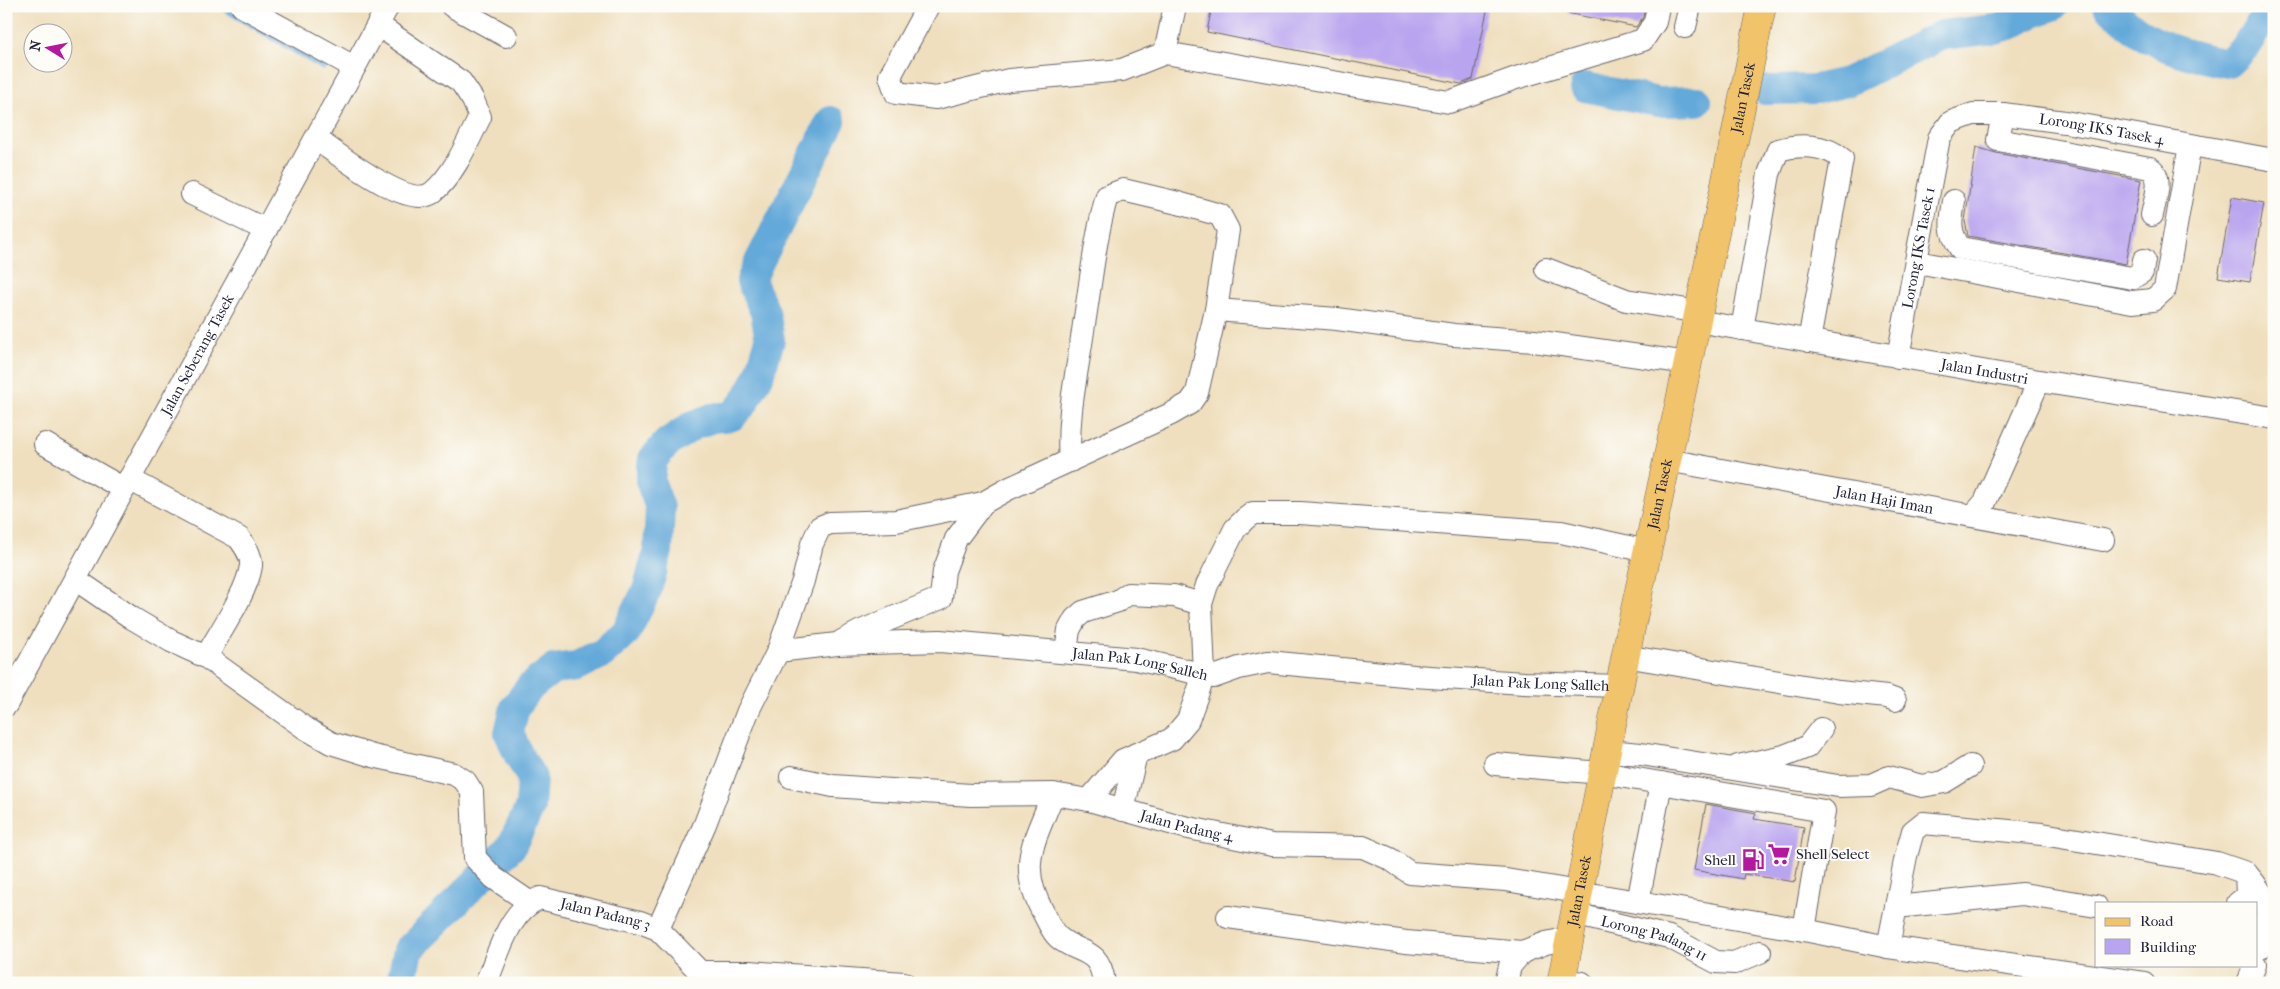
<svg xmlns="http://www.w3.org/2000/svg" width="2280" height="989" font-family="'IM FELL French Canon',serif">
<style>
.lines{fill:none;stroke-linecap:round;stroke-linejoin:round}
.stream{stroke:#63a9d9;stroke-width:5}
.river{stroke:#63a9d9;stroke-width:30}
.building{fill:#b9a4ef}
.minor-casing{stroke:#6a6469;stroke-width:24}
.major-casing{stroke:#6a6469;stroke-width:29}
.minor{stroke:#fff;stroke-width:22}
.major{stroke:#f1c36a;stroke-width:28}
.labels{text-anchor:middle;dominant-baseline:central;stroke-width:4;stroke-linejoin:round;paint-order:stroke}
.street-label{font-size:15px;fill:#22223b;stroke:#fdfcf7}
.poi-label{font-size:15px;fill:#22223b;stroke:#fdfcf7;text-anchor:start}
</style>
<rect width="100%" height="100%" fill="#fdfcf7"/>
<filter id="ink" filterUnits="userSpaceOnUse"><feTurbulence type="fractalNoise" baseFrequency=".02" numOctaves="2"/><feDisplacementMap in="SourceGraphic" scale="10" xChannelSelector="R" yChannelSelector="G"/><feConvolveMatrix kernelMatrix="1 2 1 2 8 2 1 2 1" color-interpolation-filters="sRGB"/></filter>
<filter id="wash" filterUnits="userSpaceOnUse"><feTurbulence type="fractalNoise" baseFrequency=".0096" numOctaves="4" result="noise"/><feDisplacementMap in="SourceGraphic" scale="20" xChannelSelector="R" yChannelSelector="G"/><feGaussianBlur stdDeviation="1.12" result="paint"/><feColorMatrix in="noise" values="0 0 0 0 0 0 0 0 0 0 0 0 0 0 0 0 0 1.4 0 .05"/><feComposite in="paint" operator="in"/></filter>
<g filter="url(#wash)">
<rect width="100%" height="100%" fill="#efdfbe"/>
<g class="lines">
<!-- stream -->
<path class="stream" d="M219,6L323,68"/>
<!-- river -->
<path class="river" d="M2108,6C2118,14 2127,24 2137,31C2164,50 2196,57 2228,63L2245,47L2262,21L2274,8
M1585,87L1658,102L1697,101
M1765,90L1816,89L1847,82L1942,35L1995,29L2010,25L2035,12L2053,6
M401,983L408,950L511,847L530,807L532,778L519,756L509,733L515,707L531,686L553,669L577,666L603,653L626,632L647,590L658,551L660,508L650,480L653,459L667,443L692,426L712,418L732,416L744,403L759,376L770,340L765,312L751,281L758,264L831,121"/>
</g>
<g id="blocks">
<!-- building -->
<path class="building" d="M1212,6H1488L1473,79L1461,84L1207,32Z
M1568,6H1645L1643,17L1636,27L1567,13Z
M1976,147L1996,153L2141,180L2126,264L1968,236L1965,221Z
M2232,197L2264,203L2250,282L2218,277Z
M1706,804L1756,813L1754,819L1804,827L1795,882L1744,874L1743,879L1694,870Z"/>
</g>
</g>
<g filter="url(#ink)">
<use href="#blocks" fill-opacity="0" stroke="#6a6469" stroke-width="1"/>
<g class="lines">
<defs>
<g id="minor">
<path d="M242,6L354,67"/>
<path d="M452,6L506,36"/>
<path d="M928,6L890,76L896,93L936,98L1009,80L1122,70L1165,53L1449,102L1516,78L1643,40L1655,22L1658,6"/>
<path d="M1685,27L1690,6"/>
<path d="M1165,53L1175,6"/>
<path d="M2003,114L1998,140L2150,168C2164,177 2155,199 2152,215"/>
<path d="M316,139C337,153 410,212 433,192C454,175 468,141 480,117L473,100L461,82L378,25"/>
<path d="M192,194L266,230"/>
<path d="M1954,201C1951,221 1948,230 1960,248L2132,278L2142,272L2144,260"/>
<path d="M1917,262L2132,302L2153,300L2165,289L2190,145"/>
<path d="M1546,269L1626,300L1699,312"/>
<path id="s1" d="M1697,321L2039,381L2274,418"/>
<path d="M1742,329L1769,174L1778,150C1799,144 1825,144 1842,159L1809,341"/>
<path id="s2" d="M1898,357L1939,138L1951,122L1973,114H2003L2065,122L2274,160"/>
<path d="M45,444L124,489"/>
<path id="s3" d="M1667,460L2103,540"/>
<path d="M1070,461C1066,416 1078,369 1084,324C1091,282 1095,237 1107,196L1123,190L1178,203L1220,215L1228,230L1216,310"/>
<path d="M129,479L239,538C245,547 252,555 251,566C247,593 219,633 206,657"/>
<path d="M1973,516L1985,502L2039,381"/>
<path d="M75,579L132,618L171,641L206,657L305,728L331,743L373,756L454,774L465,781L472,792L475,858L494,878L529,902"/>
<path d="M842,641L859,632L941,598L944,571L956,539L983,503"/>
<path id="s4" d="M778,651L837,644L940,641L1136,659L1214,677L1239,668L1268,662L1414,676L1524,683L1619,686"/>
<path d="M1066,651L1069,630L1075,619L1083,612L1118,601L1128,594L1174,596L1201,604"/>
<path d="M1625,656L1839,692L1887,697L1895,700"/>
<path id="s5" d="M6,705L388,6"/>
<path d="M1607,751L1641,754L1838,786L1871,785L1889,777L1922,786L1944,782L1970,766"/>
<path d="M1738,766L1784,756L1807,747L1821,729"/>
<path id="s6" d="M791,777L833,786L876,789L971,795L1053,794L1089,800L1184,827L1272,845L1363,847L1390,859L1410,873L1506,880L1804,930L1824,811L1602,773L1495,764"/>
<path d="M1053,794C1035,841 1016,865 1044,914C1048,921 1052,932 1058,937C1078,955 1100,946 1104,983"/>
<path d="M1089,800L1123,760L1172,739L1188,720L1204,675L1201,604L1207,585L1235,529L1245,519L1253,513H1300L1561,532L1647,551"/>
<path d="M1123,810L1136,754"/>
<path d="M2246,873C2274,905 2268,909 2260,948"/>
<path d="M1638,902L1661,783"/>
<path d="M1896,907L2022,894L2096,906"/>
<path id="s7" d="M1574,914L1669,937L1716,962L1734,963L1760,952"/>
<path d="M1228,917L1406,942L1522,952L1546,943L1570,938"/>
<path d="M658,929L705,824L748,711L778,651L803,581L812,544L820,527L830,523L896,521L983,503L1008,489L1171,414L1190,403L1197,393L1216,310L1337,319L1454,335L1534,341L1688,363"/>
<path d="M1804,930L1888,947L2144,983"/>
<path d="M1888,947L1906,856L1913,831L1923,823L2042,834L2217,863L2246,873L2247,896L2238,903"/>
<path d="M1561,980L1582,983"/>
<path id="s8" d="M486,983C499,953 508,911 540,898L640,922L658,929L700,972H750L904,983"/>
<path d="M1506,983L1510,966L1522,952"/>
<path d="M2248,983L2255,965"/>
</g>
<g id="major">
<path id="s9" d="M1561,983L1632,623L1688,363L1762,6"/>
</g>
</defs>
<!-- minor casing -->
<use href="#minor" class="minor-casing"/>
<!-- major casing -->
<use href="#major" class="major-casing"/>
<!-- minor -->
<use href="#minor" class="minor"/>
<!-- major -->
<use href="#major" class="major"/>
</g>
</g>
<!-- icons -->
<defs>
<symbol id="supermarket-bare" viewBox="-9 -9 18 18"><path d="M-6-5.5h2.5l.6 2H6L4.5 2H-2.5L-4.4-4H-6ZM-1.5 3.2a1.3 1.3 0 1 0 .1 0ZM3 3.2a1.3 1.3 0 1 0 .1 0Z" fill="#b5179e" stroke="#fdfcf7" stroke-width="2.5" paint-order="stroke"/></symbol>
<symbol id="fuel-bare" viewBox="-9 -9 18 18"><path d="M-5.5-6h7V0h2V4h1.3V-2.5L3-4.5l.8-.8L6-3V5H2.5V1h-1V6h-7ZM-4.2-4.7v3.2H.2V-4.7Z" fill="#b5179e" stroke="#fdfcf7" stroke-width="2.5" paint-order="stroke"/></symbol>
</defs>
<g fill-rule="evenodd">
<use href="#supermarket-bare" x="1763" y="838" width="32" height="32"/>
<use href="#fuel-bare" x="1737" y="844" width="32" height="32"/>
</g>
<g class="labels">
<!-- street labels -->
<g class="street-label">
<text stroke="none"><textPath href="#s9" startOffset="904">Jalan Tasek</textPath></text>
<text stroke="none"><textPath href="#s2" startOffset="396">Lorong IKS Tasek 4</textPath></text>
<text stroke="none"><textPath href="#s2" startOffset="111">Lorong IKS Tasek 1</textPath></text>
<text stroke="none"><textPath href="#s5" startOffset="399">Jalan Seberang Tasek</textPath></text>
<text stroke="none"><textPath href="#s1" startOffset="292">Jalan Industri</textPath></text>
<text stroke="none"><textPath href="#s9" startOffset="499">Jalan Tasek</textPath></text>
<text stroke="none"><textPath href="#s3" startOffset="221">Jalan Haji Iman</textPath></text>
<text stroke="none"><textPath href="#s4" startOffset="364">Jalan Pak Long Salleh</textPath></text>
<text stroke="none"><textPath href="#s4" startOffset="769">Jalan Pak Long Salleh</textPath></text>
<text stroke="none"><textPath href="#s6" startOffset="401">Jalan Padang 4</textPath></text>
<text stroke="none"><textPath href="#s9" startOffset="94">Jalan Tasek</textPath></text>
<text stroke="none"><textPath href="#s8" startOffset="171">Jalan Padang 3</textPath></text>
<text stroke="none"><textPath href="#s7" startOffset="84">Lorong Padang 11</textPath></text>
</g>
<!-- poi labels -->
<g class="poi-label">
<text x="1796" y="854">Shell Select</text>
<text x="1736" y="860" text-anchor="end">Shell</text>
</g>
</g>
<!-- margin -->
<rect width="2280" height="989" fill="none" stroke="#fdfcf7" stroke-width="25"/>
<!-- legend -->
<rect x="2095" y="902" width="162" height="65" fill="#fdfcf7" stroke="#a5a5ac"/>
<rect x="2105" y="918" width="25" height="8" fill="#f1c36a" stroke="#a5a5ac"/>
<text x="2140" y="926" font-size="15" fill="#22223b">Road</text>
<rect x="2105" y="939" width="25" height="15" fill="#b9a4ef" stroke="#a5a5ac"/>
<text x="2140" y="952" font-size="15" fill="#22223b">Building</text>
<!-- north arrow -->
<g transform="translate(48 48) rotate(280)"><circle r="24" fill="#fdfcf7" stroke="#a5a5ac"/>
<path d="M0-4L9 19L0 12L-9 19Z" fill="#b5179e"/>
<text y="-8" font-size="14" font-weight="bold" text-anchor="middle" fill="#22223b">N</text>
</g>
</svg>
